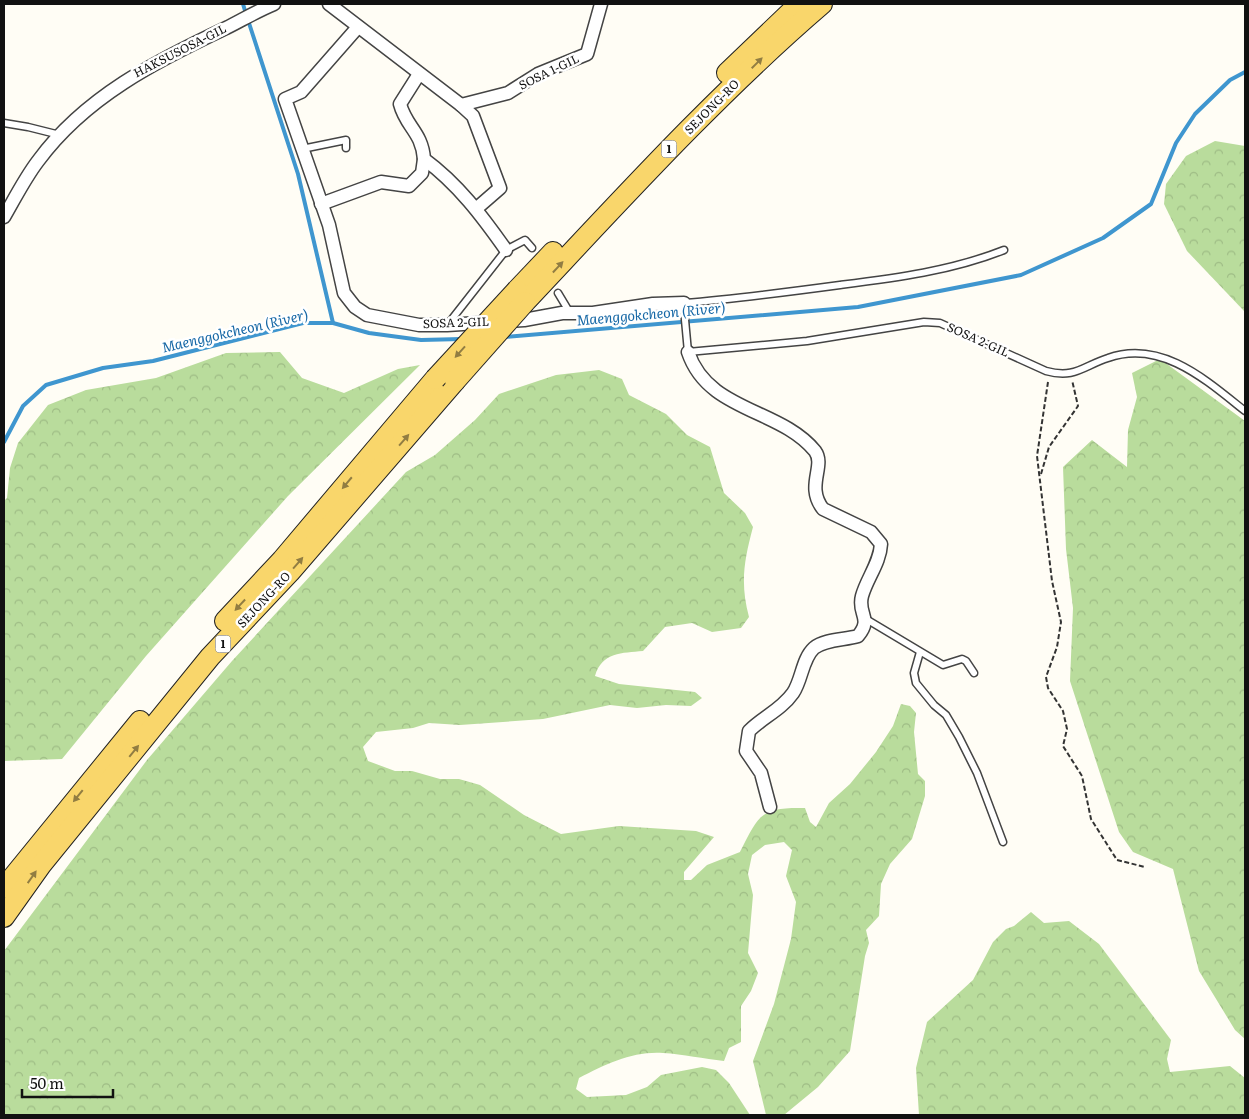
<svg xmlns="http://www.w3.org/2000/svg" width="1249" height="1119" font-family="Literata,serif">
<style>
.forest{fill:url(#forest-crowns)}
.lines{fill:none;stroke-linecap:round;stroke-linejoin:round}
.stream{stroke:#3f96cf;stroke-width:4}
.lane-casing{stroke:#444;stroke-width:9}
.street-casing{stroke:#444;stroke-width:15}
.primary-casing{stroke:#222;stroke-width:22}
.path{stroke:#333;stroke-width:2;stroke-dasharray:5 2.5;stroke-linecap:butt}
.lane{stroke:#fff;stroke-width:6}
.street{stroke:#fff;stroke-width:12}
.primary{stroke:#f9d66b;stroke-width:20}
.primary-bridge-casing{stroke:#222;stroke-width:22;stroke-linecap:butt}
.primary-bridge{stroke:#f9d66b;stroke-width:20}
.oneway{fill:#917d42}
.labels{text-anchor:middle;stroke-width:5;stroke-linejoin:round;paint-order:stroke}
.shield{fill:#fff;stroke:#585858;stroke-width:1}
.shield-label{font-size:11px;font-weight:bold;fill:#111}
.street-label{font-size:12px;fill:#111;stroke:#fff}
.water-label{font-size:14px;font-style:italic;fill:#1768a6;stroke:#fff}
</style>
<defs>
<pattern id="forest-crowns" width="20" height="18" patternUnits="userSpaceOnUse" patternTransform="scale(1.25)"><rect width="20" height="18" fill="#b9dc9c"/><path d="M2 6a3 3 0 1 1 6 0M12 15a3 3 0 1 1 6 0" fill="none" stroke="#9ebc85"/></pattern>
</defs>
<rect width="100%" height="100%" fill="#fffdf5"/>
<g class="forest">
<polygon points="1215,141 1245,146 1245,312 1187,251 1164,204 1166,184 1186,156"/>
<polygon points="280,352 302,378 344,393 398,369 420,365 288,496 146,656 62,759 4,761 4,501 7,498 10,468 18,443 48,405 86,390 156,378 226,353"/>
<polygon points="1160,359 1245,421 1245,1039 1235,1030 1199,971 1173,869 1133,852 1119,832 1070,681 1073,608 1066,549 1063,467 1092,440 1127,467 1128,430 1137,397 1132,373"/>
<path d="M599,370L622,379L629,395L666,414L687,435L710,447L724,493L745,513L753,527C744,561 740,583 749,617L741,628L712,632L692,623L665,627L643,651C622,653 602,652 595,676L619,684L695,692L702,698L691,706L666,705L637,708L610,705L543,719L460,725L429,723L413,728L376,732L363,747L368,761L395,771H412L440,779H459L480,785L524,815L561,834L619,826L696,831L714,837L684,872V880H691L707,865L740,852C759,815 760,807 805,808L810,822L816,827L829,803L850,784L876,752L893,726L901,704L910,706L916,713L914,732L918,774L925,781V796L912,839L890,864L881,884L879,916L866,930L869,943L865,956L850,1051L818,1087L784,1115H766L753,1061L774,1004L791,939L796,902L786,876L792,850L784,842L765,845L752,855L748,874L753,895L748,953L758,973L751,991L741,1006V1042L729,1048L724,1061C704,1059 683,1054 663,1053C633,1051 606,1064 579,1078L576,1089L587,1097L626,1095L647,1087L661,1075L702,1067L716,1070L729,1083L750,1115H4V951L147,760L232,661L406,472L435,455L475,420L499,394L556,375Z"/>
<polygon points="1031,912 1044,923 1069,921 1099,944 1171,1040 1167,1059 1170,1072 1230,1066 1245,1078 1245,1115 919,1115 916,1068 927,1022 973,980 993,942 1006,929 1014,926"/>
</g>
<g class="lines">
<g class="stream">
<polyline points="243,4 246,14"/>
<polyline points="248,20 298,174 333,323"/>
<polyline points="504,337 858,307 1021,275 1103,238 1151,204 1176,143 1195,114 1230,80 1245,72"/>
<polyline points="4,442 23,406 46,385 103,368 153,361 303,323 333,323 369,333 421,340 462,339"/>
</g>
<g class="lane-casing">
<g id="lane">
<polyline points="4,123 28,127 60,135"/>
<polyline points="302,149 346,140 346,148"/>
<polyline points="558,293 570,313"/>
<path d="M684,303C736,299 788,292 840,285C895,278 951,271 1004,250"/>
<path d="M684,309L688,352L807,341L924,322L940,323L1046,371C1075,379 1083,366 1108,358C1161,339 1206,380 1245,411"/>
<polyline points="448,324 506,250 525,240 532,248"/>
<polyline points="866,619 943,665 962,659 966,661 974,673"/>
<polyline points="920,652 914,673 916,683 934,705 946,715 959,737 977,773 1003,842"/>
</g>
</g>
<g class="street-casing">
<g id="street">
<polyline points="329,4 461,105 508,93 538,74 587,54 601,4"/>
<polyline points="358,27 301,92 285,99 329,225 344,293 355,307 367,315 419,325 447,325 524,320 562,313 593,313 653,304 684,303 684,309"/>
<path d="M419,74L400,104C406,127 422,132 424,159C458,184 482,216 506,250"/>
<polyline points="461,105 473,116 500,188 477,208"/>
<polyline points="321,204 381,182 409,186 422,173 424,159"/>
<path d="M4,217C15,198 25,178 38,161C85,97 156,61 226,28C242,20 257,11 274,4"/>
<path d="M688,352C708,412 780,408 815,451C826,466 805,486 823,509L871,532L881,544C880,563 867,578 862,596C857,614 873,618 858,636C845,640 825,639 814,648C802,659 802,680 793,693C781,710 763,717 749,731L746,751L761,773L770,807"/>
</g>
</g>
<g class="primary-casing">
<g id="primary">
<polyline points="727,73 799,4"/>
<polyline points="517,290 553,252"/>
<path d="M525,302C621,200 716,95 822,4"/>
<polyline points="225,621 282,560 435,379"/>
<polyline points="4,888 140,721"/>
<polyline points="4,917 41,865 210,657 290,572 455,381"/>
</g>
</g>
<g class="path">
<polyline points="1048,382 1037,456 1052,581 1061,622 1057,647 1046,677 1048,688 1063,711 1067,729 1063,746 1082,776 1091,819 1117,860 1145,867"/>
<polyline points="1041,474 1049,447 1078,406 1072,380"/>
</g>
<use href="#lane" class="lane"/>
<use href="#street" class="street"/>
<use href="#primary" class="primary"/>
<g class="primary-bridge-casing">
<g id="primary-bridge">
<polyline points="435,379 517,290"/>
<polyline points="455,381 525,302"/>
</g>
</g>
<use href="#primary-bridge" class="primary-bridge"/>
</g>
<defs><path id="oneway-solid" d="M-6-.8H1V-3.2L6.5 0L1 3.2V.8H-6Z" transform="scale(1.25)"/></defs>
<g class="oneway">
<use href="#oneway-solid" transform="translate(757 63) rotate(-45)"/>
<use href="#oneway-solid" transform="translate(558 267) rotate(-47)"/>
<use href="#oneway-solid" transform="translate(460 352) rotate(132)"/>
<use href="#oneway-solid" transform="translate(404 440) rotate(-49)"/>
<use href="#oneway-solid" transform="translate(347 483) rotate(130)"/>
<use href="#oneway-solid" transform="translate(298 563) rotate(-49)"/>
<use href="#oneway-solid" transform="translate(240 605) rotate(133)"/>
<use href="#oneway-solid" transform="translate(134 751) rotate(-51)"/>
<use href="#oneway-solid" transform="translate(78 796) rotate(129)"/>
<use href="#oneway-solid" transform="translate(32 877) rotate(-55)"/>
</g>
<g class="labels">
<g class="shield">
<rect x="661.5" y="140.5" width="15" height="17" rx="4"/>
<rect x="215.5" y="635.5" width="15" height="17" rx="4"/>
</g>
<g class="shield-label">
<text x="669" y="153">1</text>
<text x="223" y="648">1</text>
</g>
<g class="street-label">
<text transform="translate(180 51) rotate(-27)" y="4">HAKSUSOSA-GIL</text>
<text transform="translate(549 72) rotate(-26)" y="4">SOSA 1-GIL</text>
<text transform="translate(712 107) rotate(-45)" y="4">SEJONG-RO</text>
<text transform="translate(456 323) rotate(-2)" y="4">SOSA 2-GIL</text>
<text transform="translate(978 340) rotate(24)" y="4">SOSA 2-GIL</text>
<text transform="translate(264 600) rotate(-47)" y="4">SEJONG-RO</text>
</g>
<g class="water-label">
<text transform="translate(651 314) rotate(-5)" y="5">Maenggokcheon (River)</text>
<text transform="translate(235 331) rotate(-13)" y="5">Maenggokcheon (River)</text>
</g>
</g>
<rect width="1249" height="1119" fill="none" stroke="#111111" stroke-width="10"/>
<path d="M22 1089v8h91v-8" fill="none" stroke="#111111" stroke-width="2.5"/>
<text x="30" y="1089" font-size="15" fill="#111111" stroke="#ffffff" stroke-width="4" paint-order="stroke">50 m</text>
</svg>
